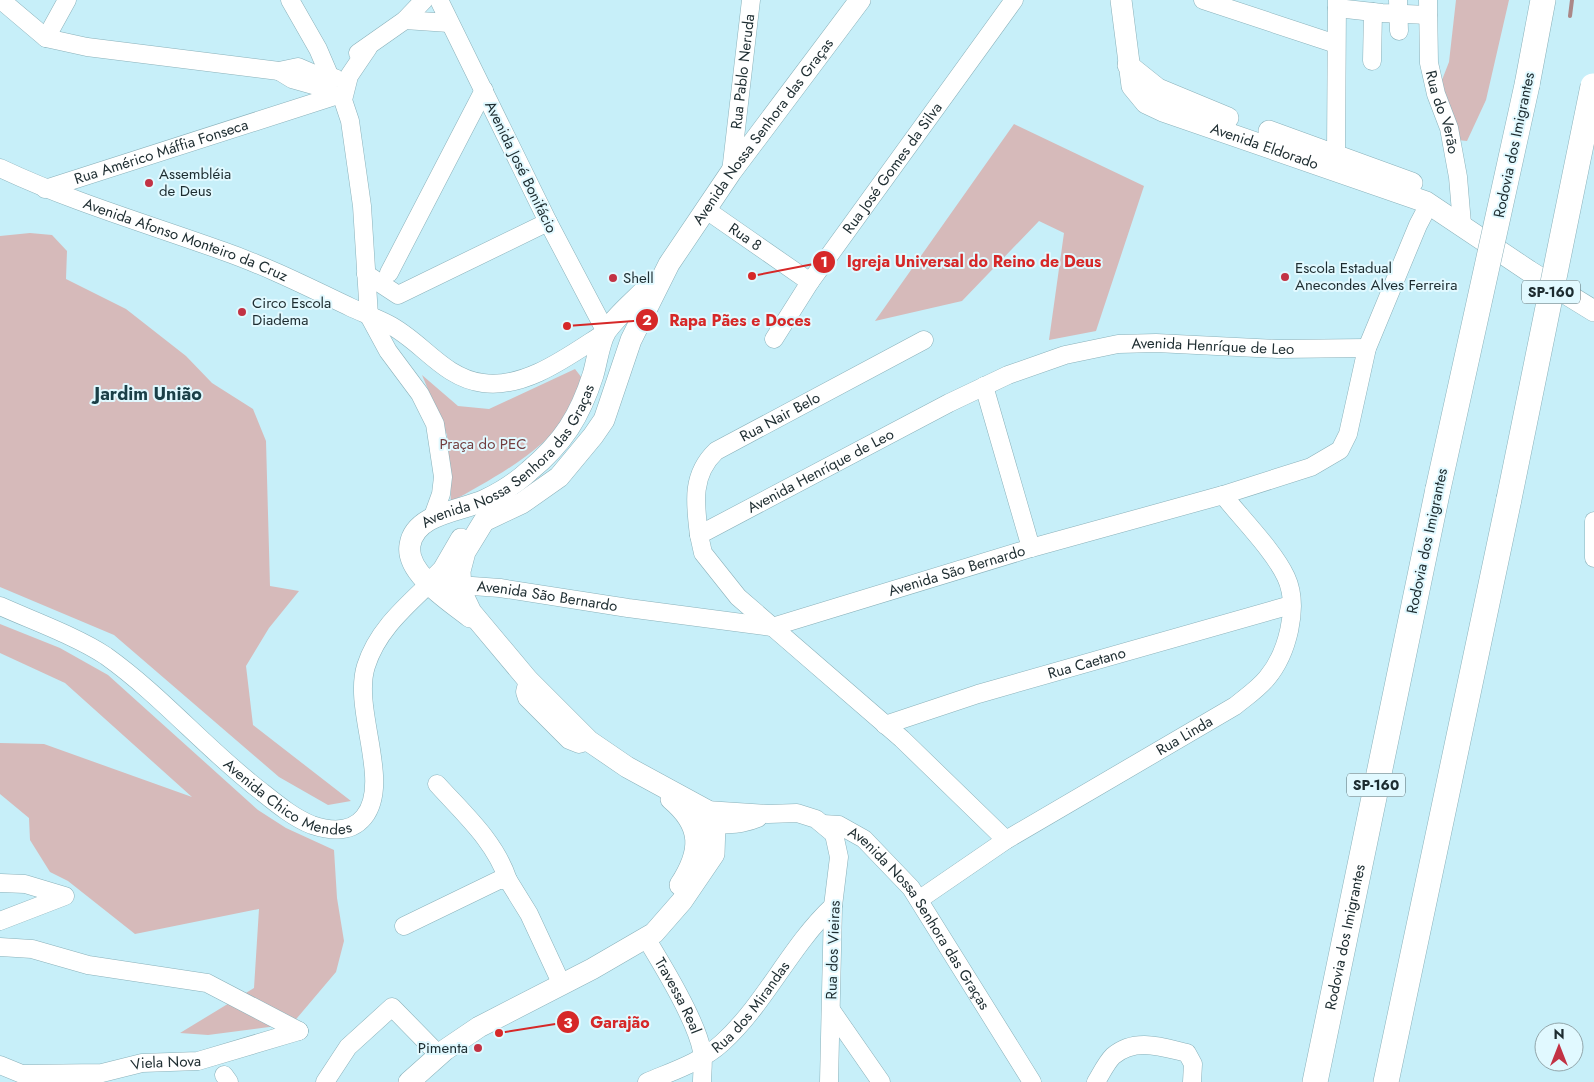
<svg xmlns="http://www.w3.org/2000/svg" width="1594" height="1082" font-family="Jost,sans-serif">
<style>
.green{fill:#d6baba}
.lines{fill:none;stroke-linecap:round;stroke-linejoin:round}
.stream{stroke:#ab8787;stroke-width:4}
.minor-casing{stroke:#8ab1ba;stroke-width:19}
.major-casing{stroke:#8ab1ba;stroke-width:22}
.highway-casing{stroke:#8ab1ba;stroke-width:26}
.minor{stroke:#fff;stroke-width:18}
.major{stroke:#fff;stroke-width:21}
.highway{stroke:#fff;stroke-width:25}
.highway-bridge-casing{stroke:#8ab1ba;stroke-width:26;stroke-linecap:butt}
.highway-bridge{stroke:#fff;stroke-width:25}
.poi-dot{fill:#c23244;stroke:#e1f9ff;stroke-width:2}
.labels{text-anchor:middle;stroke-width:4;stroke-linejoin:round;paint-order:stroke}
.shield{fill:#e1f9ff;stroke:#586a6e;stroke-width:1}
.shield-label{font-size:14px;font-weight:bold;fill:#1d2c30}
.street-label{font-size:15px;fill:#1d2c30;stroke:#e1f9ff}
.poi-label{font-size:15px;fill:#1d2c30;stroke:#e1f9ff;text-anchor:start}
.park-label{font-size:15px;fill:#733e3f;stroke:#e1f9ff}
.quarter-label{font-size:18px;font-weight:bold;fill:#1a3f47;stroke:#e1f9ff}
.leader{fill:none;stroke:#d62828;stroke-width:2}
.callout-dot{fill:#d62828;stroke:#e1f9ff;stroke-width:2}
.mark-label{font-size:15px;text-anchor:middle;font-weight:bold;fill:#fff}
.callout-label{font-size:16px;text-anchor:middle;font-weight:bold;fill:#d62828;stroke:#e1f9ff;stroke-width:4;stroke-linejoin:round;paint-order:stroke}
</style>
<rect width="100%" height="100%" fill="#c7eff9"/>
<g class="green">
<polygon points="1456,0 1509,0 1486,100 1467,141 1457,140 1440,85 1449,62"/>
<polygon points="1014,124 1144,186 1096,331 1049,340 1064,233 1039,221 962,301 875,321"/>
<polygon points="30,233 52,235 67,251 66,279 126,309 186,356 212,383 253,409 266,441 270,586 299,591 269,628 246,666 253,725 351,801 328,805 279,777 114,635 0,587 0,236"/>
<path d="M575,369L582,378C578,389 576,402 570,411C546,451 490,480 451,502L447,435L422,375L458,406L489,409Z"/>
<polygon points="0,624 60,648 108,675 258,810 286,828 334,850 337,898 344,941 336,972 292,1024 208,1035 180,1033 254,988 259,909 135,934 68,881 50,872 30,840 29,818 0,794 0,743 44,744 192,797 65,683 0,653"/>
</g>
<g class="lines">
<polyline class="stream" points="1570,16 1572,0"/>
<g class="minor-casing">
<g id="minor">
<polyline points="1,0 46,38 87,47 279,71 298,67 326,79 330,77 335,78"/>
<polyline points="290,0 318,49 330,77"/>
<polyline points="1203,0 1336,44"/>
<polyline points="1398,0 1399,31"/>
<path id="s1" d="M1428,0L1429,63L1436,94L1449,128L1458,177L1462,224"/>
<polyline points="1337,8 1382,13 1428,15"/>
<polyline points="405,20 449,23"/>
<polyline points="46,38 67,0"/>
<polyline points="368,48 349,76 343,100 350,121 362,206 369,316 388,351 420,394 435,424 443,477 441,494 432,519"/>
<polyline points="358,53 405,20 424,0"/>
<polyline points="1372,61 1373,12"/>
<polyline points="279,71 292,79 324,88 331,93"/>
<polyline points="1332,166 1336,154 1337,0"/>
<path id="s2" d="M0,168C72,202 148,224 223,251C266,266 308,287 350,307C363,313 376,318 388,324C422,341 443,378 483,383C527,389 571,354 606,332L548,222L439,0"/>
<path id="s3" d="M731,172L751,0"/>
<path id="s4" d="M45,189L335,96"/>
<path id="s5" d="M705,209L810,282"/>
<polyline points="389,273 484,90"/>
<polyline points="366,274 398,295 548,222"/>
<path id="s6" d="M774,339L810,282L1014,0"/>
<polyline points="984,386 1031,548"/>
<polyline points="1594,521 1594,558"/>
<path id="s7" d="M699,535C695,503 691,475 716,451L924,340"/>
<path id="s8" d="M0,606C31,620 78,637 106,656C162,696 207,750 262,792C277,804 294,818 312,825C330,831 351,833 364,817C392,782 352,710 366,666C377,631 404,608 430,583L500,588L628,608L772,627L1031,548L1223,495L1311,467L1340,450L1348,434L1367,348L1418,225L1429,204"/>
<polyline points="528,680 525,692 527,698 569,740 579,744 589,741"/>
<path id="s9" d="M885,725L978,694L1291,605"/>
<path d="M437,784C464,814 495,841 508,880"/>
<polyline points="697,813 706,810 768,814 797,813 816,819 834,834 839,857 833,906 829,1082"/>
<path id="s10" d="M823,824L839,825L864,839L911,888L1032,1082"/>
<path d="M703,828C723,822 737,827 758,818"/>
<path id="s11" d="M1006,840L902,739L738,597L703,553L699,535L949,403L1008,375L1065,355L1118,344L1156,343L1278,349L1367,348"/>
<path id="s12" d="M920,899L1006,840L1235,706C1246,697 1258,689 1267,678C1287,654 1300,607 1286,577C1274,551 1242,519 1223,495"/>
<polyline points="0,921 65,896 25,884 1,883"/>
<polyline points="404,926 499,880 508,880 529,914 562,985"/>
<path id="s13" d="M646,938C663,966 696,1020 702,1051C704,1061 702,1072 702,1082"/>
<polyline points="0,947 32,949 88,965 207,983 299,1031"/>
<polyline points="831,1010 881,1082"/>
<path id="s14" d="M0,1065L22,1074L102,1073L142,1063L198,1061L299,1031"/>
<polyline points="224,1075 229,1082"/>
<polyline points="325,1082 348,1047 392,1007 439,1055"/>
<path id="s15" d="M647,1082C673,1071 701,1062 722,1043C766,1003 790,946 833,906"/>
<path d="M1096,1082C1101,1074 1106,1063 1113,1056C1135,1037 1162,1047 1187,1053L1193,1064L1192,1082"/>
</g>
</g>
<g class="major-casing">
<g id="major">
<path id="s16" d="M1121,0L1132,86L1146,103L1163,111L1426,202L1529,271L1594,311"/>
<polyline points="1128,65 1158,89 1228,118"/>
<polyline points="1269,131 1412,183"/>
<polyline points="430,583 443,570 461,539"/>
<path id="s17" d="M470,617C450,601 405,573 410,545C415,513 462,511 485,500C500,493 516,483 529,471C563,443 580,416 593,375C597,362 599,342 606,331C618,314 637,299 651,284"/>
<path d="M671,799C703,826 702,851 680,885"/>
<path id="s18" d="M409,1082L445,1050L479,1027L592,969L654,933L682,901L714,854L715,824L706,810L627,767L589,741L528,680L471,612L461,591L460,571L465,552L484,521L522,503L559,477L593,436L604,420L631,340L669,264L731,172L860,0"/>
</g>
</g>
<g class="highway-casing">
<g id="highway">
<polyline points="1527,85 1543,0"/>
<path id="s19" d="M1315,1082L1438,489"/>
<polyline points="1386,1082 1509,499"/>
</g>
</g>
<use href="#minor" class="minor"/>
<use href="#major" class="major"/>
<use href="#highway" class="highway"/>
<g class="highway-bridge-casing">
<g id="highway-bridge">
<polyline points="1438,489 1527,85"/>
<polyline points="1509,499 1593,86"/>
</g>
</g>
<use href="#highway-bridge" class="highway-bridge"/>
</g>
<g class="poi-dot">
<circle cx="149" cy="183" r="5"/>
<circle cx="1285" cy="277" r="5"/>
<circle cx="613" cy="278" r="5"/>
<circle cx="242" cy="312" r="5"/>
<circle cx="478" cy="1048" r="5"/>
</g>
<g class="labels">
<g class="shield">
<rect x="1522" y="280.5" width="58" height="23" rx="4"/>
<rect x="1347" y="773.5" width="58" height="23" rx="4"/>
</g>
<g class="shield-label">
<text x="1551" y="297">SP-160</text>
<text x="1376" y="790">SP-160</text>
</g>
<g class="street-label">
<text dy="5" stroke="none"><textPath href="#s3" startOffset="101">Rua Pablo Neruda</textPath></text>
<text dy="5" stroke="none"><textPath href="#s1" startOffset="114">Rua do Verão</textPath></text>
<text dy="5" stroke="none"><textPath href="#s18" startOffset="1336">Avenida Nossa Senhora das Graças</textPath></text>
<text transform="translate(1514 145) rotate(-78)" y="5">Rodovia dos Imigrantes</text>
<text dy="5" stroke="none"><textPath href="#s16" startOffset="235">Avenida Eldorado</textPath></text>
<text dy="5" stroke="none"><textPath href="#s4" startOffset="122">Rua Américo Máffia Fonseca</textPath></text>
<text transform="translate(521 167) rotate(64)" y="5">Avenida José Bonifácio</text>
<text dy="5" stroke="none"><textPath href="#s6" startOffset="208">Rua José Gomes da Silva</textPath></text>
<text dy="5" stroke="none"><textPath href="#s5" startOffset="49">Rua 8</textPath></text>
<text dy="5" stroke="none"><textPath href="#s2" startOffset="199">Avenida Afonso Monteiro da Cruz</textPath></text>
<text dy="5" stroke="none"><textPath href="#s11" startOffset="994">Avenida Henríque de Leo</textPath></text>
<text dy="5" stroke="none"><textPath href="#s7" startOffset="162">Rua Nair Belo</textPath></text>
<text dy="5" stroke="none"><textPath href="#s17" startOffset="236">Avenida Nossa Senhora das Graças</textPath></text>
<text dy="5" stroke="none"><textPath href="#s11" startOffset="574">Avenida Henríque de Leo</textPath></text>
<text transform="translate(1427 541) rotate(-78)" y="5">Rodovia dos Imigrantes</text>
<text dy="5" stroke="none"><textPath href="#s8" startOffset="1239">Avenida São Bernardo</textPath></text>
<text dy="5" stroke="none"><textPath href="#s8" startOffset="819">Avenida São Bernardo</textPath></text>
<text dy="5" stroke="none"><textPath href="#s9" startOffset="211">Rua Caetano</textPath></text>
<text dy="5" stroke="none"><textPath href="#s12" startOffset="311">Rua Linda</textPath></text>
<text dy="5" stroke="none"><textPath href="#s8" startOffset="351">Avenida Chico Mendes</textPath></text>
<text dy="5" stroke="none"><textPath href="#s10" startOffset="141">Avenida Nossa Senhora das Graças</textPath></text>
<text dy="5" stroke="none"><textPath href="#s19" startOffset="148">Rodovia dos Imigrantes</textPath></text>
<text transform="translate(833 950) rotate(-88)" y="5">Rua dos Vieiras</text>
<text dy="5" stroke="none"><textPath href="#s13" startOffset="66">Travessa Real</textPath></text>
<text dy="5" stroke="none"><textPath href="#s15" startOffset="131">Rua dos Mirandas</textPath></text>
<text dy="5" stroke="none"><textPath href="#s14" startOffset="169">Viela Nova</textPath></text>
</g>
<g class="poi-label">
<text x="159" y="179">Assembléia<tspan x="159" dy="17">de Deus</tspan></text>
<text x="1295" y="273">Escola Estadual<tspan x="1295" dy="17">Anecondes Alves Ferreira</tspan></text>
<text x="623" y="283">Shell</text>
<text x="252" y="308">Circo Escola<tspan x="252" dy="17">Diadema</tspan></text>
<text x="468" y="1053" text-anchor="end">Pimenta</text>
</g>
<g class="park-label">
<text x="483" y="449">Praça do PEC</text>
</g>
<g class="quarter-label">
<text x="148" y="400">Jardim União</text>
</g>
</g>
<path class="leader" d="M752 276L824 262M567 326L647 320M499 1033L568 1022"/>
<g class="callout-dot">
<circle cx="752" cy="276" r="5"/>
<circle cx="567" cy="326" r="5"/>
<circle cx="499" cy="1033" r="5"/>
<circle cx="824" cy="262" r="12"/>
<circle cx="647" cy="320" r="12"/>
<circle cx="568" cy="1022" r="12"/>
</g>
<g class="mark-label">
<text x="824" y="267">1</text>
<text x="647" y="325">2</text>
<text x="568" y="1028">3</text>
</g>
<g class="callout-label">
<text x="974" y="267">Igreja Universal do Reino de Deus</text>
<text x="740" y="326">Rapa Pães e Doces</text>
<text x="620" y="1028">Garajão</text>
</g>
<g transform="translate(1559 1047)"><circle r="24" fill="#e1f9ff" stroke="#93a7ac"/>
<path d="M0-4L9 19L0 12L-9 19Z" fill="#c23244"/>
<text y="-8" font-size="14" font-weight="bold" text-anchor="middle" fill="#1d2c30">N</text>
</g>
</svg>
